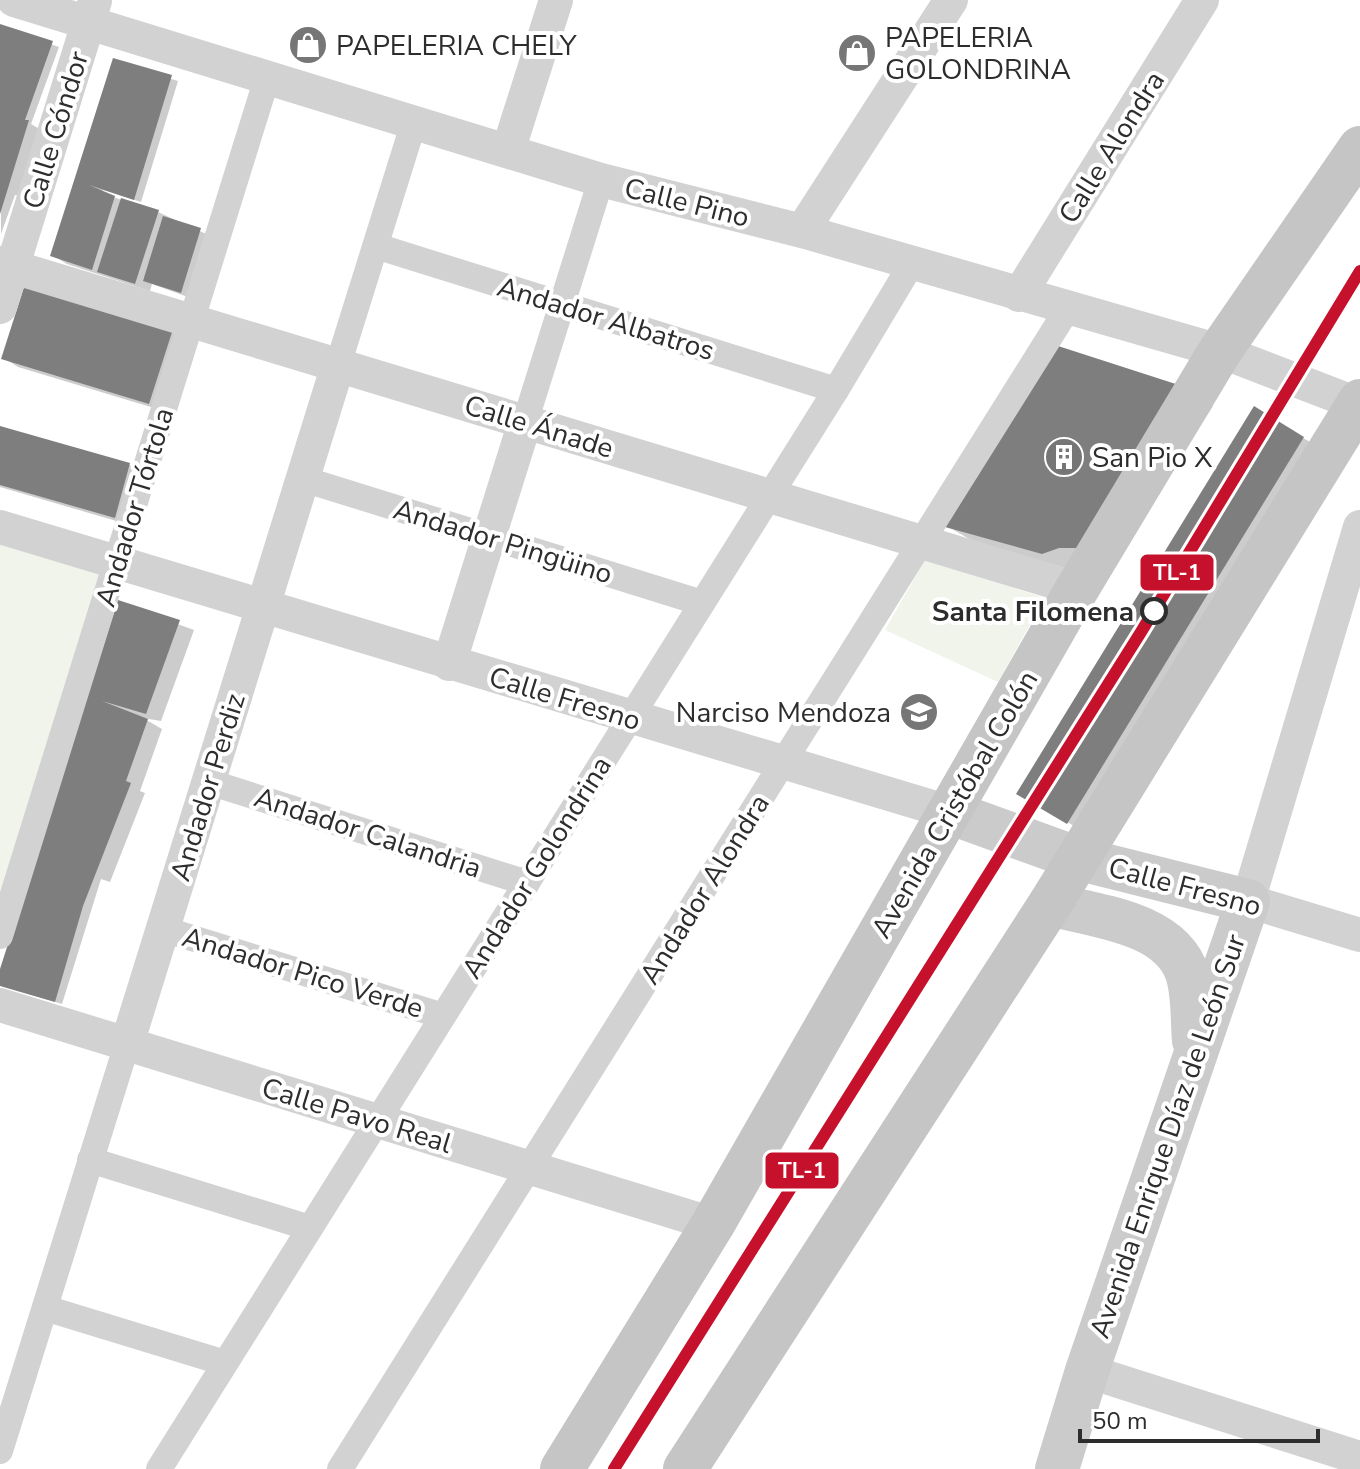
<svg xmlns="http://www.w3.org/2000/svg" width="1360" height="1469" font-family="'Nunito Sans',sans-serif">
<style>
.green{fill:#f0f4eb}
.shadow{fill:#0003}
.building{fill:#7e7e7e}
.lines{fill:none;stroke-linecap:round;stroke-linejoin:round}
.pedestrian{stroke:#d2d2d2;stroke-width:26}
.minor{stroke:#d2d2d2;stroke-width:34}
.secondary{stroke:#cbcbcb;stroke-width:44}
.primary{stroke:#c5c5c5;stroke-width:44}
.rail-1-casing{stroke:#fff;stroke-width:18}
.rail-1{stroke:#c5112c;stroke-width:12}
.stop-dot{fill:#fff;stroke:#2d2d2d;stroke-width:4}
.labels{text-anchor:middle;stroke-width:8;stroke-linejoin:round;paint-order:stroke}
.poi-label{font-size:28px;fill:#2d2d2d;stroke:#fff;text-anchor:start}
.street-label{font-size:28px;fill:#2d2d2d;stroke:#fff}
.stop-label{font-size:28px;font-weight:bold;fill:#2d2d2d;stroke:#fff;text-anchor:end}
.line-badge{stroke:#fff;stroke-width:3}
.badge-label{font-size:22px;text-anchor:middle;font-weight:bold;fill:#fff}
</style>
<rect width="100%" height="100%" fill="#fff"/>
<g class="green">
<polygon points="0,539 103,570 0,907"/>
<polygon points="925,560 1045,598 998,682 885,630"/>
</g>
<g class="shadow">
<polygon points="0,26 59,47 31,124 43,131 23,197 15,195 1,234"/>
<polygon points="114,61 178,81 141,202 103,190 101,193 158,212 215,238 196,300 152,284 150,291 67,264 52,255"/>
<polygon points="172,331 186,339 164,411 18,367 4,358"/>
<polygon points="1184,389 1213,406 1112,564 1073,570 976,543 947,526"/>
<polygon points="1254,409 1310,442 1074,826 1019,793"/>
<polygon points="0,428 130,465 144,474 130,525 0,487"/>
<polygon points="120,603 194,630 161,721 143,718 162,729 140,791 145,793 110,882 101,879 62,1004 5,987 0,985 0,977"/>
</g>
<g class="building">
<polygon points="0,24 53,41 25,120 29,120 0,214"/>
<polygon points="113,58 172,75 134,200 89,185 115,196 92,270 50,256"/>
<polygon points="121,198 159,210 135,284 97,272"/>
<polygon points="163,216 201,228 181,293 143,281"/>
<polygon points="25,284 173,329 149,404 1,359"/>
<polygon points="1055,345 1185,387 1082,548 1059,548 1042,554 945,527"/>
<polygon points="1254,406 1304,437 1067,824 1016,794"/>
<polygon points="0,426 130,463 115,518 0,485"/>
<polygon points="118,600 180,620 146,714 102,701 148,719 126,781 131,783 83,906 55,1002 0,986 0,969"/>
</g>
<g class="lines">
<g class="pedestrian">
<polyline points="376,246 836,390"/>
<polyline points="338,365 414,122"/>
<polyline points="525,422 601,180"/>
<polyline points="303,479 702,603"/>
<polyline points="209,782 527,883"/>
<polyline points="163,929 443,1016"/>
<polyline points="0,936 267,78"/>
<polyline points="90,1160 310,1228"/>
<polyline points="45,1308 225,1363"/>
<polyline points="0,1451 127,1044"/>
<polyline points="159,1469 836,390 912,263"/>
<polyline points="340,1469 1068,308"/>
</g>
<g class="minor">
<polyline points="14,0 601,180 802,231 1220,351 1360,405"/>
<polyline points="508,151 556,0"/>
<polyline points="802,231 951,0"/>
<polyline points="0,263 1077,589"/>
<polyline points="1019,295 1202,0"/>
<polyline points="0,307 95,1"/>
<polyline points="0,527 949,812"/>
<polyline points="1360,527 1248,901 1360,935"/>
<polyline points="449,664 525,422"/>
<polyline points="0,1005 713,1224"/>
<polyline points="127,1044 338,365"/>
<polyline points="1087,1371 1360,1458"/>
</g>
<g class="secondary">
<polyline points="949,812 1076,858 1248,901 1087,1371 1057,1469"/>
<path d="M1050,904C1095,916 1170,922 1187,973C1194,995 1192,1019 1194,1041"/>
</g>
<g class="primary">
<polyline points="562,1469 713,1224 1077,589 1220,351 1360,148"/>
<polyline points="685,1469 1050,904 1360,401"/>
</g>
<g class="rail-1-casing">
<polyline id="rail-1" points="614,1469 1141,632 1360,271"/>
</g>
<use href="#rail-1" class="rail-1"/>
</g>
<defs>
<g id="shop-disc" transform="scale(2)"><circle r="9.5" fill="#767676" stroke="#fff"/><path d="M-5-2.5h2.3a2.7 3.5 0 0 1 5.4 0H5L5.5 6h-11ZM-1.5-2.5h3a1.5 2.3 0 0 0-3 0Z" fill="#fff"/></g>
<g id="building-disc" transform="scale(2)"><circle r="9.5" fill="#767676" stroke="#fff"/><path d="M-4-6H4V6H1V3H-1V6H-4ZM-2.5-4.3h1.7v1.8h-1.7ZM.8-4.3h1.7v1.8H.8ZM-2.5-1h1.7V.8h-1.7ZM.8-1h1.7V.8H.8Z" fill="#fff"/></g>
<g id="school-disc" transform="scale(2)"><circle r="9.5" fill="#767676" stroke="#fff"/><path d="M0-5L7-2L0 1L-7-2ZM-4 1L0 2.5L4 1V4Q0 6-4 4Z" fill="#fff"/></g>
</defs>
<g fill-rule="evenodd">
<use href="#shop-disc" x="308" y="45"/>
<use href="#shop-disc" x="857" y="53"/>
<use href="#building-disc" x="1064" y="457"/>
<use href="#school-disc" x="919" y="712"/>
</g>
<circle class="stop-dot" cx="1154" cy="611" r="12"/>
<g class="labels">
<g class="poi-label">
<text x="885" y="47">PAPELERIA<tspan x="885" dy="32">GOLONDRINA</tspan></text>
<text x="336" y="55">PAPELERIA CHELY</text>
<text x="1092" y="467">San Pio X</text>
<text x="891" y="722" text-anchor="end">Narciso Mendoza</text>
</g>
<g class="street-label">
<text transform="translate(55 130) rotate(-73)" y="10">Calle Cóndor</text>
<text transform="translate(1111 147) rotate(-58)" y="10">Calle Alondra</text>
<text transform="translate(687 202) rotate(14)" y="10">Calle Pino</text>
<text transform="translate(606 318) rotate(17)" y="10">Andador Albatros</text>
<text transform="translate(539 426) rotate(17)" y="10">Calle Ánade</text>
<text transform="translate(134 507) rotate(-73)" y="10">Andador Tórtola</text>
<text transform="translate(503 541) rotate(17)" y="10">Andador Pingüino</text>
<text transform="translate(565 698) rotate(17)" y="10">Calle Fresno</text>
<text transform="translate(207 787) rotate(-73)" y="10">Andador Perdiz</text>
<text transform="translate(954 804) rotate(-60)" y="10">Avenida Cristóbal Colón</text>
<text transform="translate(368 832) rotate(18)" y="10">Andador Calandria</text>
<text transform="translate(536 867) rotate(-58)" y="10">Andador Golondrina</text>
<text transform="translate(1185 886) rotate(15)" y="10">Calle Fresno</text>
<text transform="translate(704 889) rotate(-58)" y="10">Andador Alondra</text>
<text transform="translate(303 972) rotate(17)" y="10">Andador Pico Verde</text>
<text transform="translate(357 1115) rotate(17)" y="10">Calle Pavo Real</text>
<text transform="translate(1167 1136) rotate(-71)" y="10">Avenida Enrique Díaz de León Sur</text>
</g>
<g class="stop-label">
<text x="1134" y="621">Santa Filomena</text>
</g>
</g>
<g class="line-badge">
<rect x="1139" y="553" width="76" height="39" rx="8" fill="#c5112c"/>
<rect x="764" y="1151" width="76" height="39" rx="8" fill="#c5112c"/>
</g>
<g class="badge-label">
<text x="1177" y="580">TL-1</text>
<text x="802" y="1178">TL-1</text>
</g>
<path d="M1080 1429v12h238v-12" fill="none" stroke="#2d2d2d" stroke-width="4"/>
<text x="1092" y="1429" font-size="24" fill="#2d2d2d" stroke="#ffffff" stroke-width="6" paint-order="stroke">50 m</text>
</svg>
